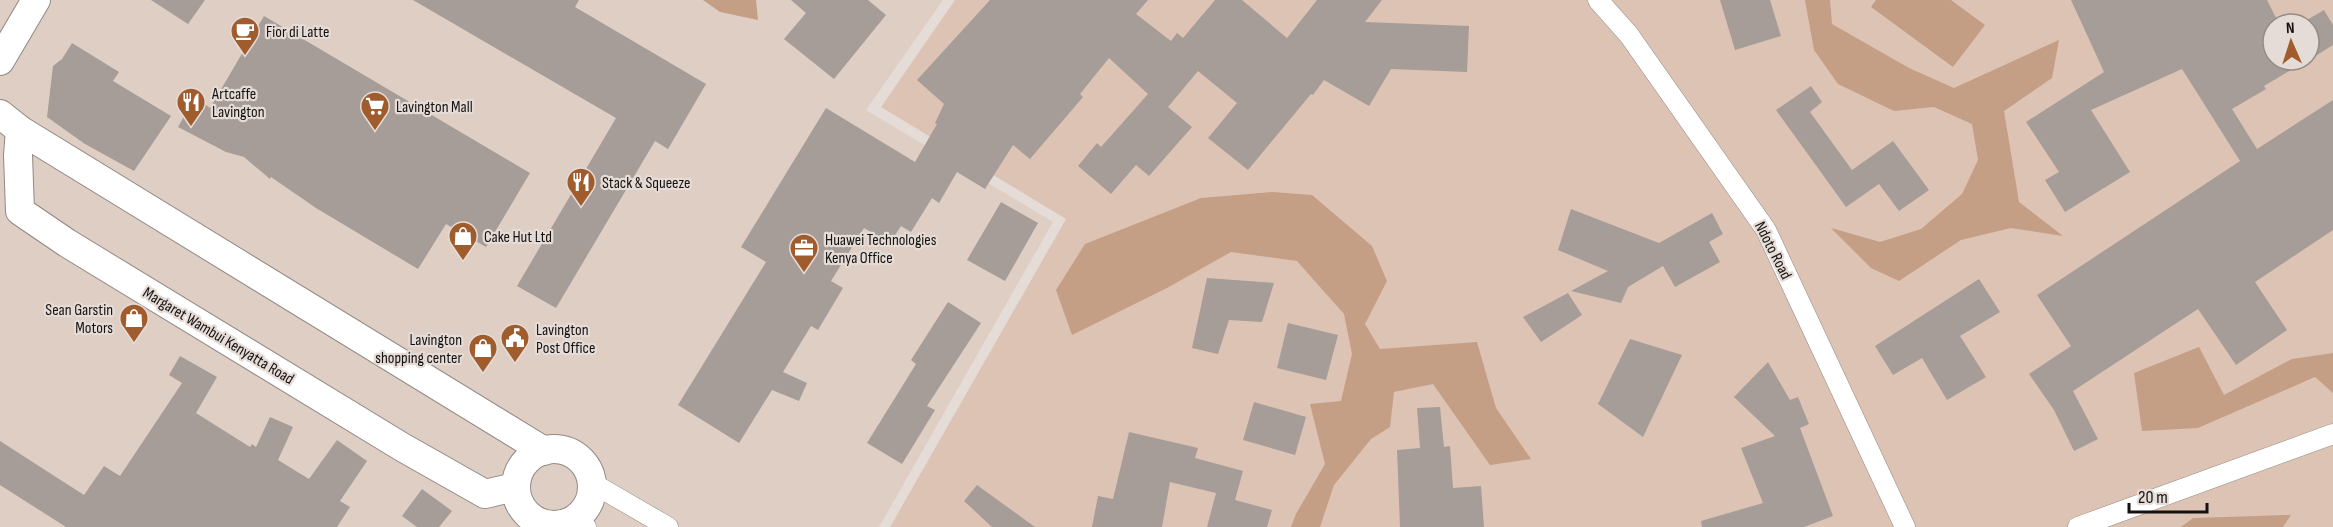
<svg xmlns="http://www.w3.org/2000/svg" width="2333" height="527" font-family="'Sofia Sans Condensed',sans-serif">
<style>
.built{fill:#decec4}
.green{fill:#ddc3b3;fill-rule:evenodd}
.forest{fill:#c59e86}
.water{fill:#c49d85}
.building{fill:#a69d98}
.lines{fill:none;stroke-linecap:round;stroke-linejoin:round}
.street-casing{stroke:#918984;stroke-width:21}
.secondary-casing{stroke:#918984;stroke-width:30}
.street{stroke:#fff;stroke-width:20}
.secondary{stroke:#fff;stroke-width:28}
.labels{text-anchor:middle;stroke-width:4.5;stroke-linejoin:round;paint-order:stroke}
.poi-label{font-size:16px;fill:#14110f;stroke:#e6dcd7;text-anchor:start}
.street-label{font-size:16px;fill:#14110f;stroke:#e6dcd7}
</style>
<rect width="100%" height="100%" fill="#e6dcd7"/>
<polygon class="built" points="0,0 943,0 866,110 1053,222 879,527 0,527"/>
<path class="green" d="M955,0H2333V527H890L1066,219L881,107ZM2273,24H2309V60H2273Z"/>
<g class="forest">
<polygon points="703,0 756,0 758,20 720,12"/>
<polygon points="1805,0 1830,0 1832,24 1909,68 1954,88 2059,40 2052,78 2004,111 2019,202 2063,236 2011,228 1961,240 1899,281 1871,268 1831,228 1880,242 1921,229 1962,194 1978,160 1972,124 1934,107 1894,111 1838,84 1814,50"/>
<polygon points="1272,192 1312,195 1372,246 1387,281 1365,324 1380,349 1477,342 1496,408 1531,459 1490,465 1433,384 1394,392 1390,427 1371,439 1334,485 1320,527 1291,527 1296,514 1325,464 1310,404 1341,401 1352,354 1344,314 1297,261 1231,252 1167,288 1072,335 1056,290 1085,244 1201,198"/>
<polygon points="2199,347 2224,395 2292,359 2333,353 2333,393 2315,377 2198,428 2142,431 2134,373"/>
<polygon points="2291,515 2283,527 2181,527 2193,518"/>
</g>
<polygon class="water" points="1876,0 1951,0 1985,25 1953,67 1871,7"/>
<g class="building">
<polygon points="151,0 205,0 188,24"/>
<polygon points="413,0 579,0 575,7 706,84 668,149 655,141 556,308 517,286 616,118"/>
<polygon points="791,0 868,0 886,15 834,79 784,39 806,13"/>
<polygon points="990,0 1148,0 1136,14 1171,41 1177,33 1183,38 1215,0 1242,0 1287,38 1317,0 1382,0 1365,22 1469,26 1467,72 1391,69 1369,106 1324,80 1313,95 1311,94 1248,170 1208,138 1237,103 1198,71 1168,107 1192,127 1149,176 1136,165 1111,194 1078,166 1097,143 1101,147 1148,94 1109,58 1080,94 1083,97 1030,159 1013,145 985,189 957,172 939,203 932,198 911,232 901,226 890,243 864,228 831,281 843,288 818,330 811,326 783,372 807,383 799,401 772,390 739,443 678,405 766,262 741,247 826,108 915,162 937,124 935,123 944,104 917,80"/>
<polygon points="1720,0 1770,0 1781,36 1735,50"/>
<polygon points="2071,0 2267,0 2279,24 2273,24 2273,60 2308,60 2264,86 2266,89 2232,109 2257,149 2333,100 2333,230 2255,282 2287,330 2236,365 2198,309 2073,391 2098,439 2074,451 2054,410 2029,374 2071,346 2037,295 2240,161 2182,69 2091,110 2130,172 2065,212 2045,180 2059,172 2026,122 2104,72"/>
<polygon points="2324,10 2333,25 2333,45 2309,60 2309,24 2300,24"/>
<polygon points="264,16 530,173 486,247 446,224 418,269 316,208 271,177 270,179 244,157 226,152 178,127 195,97 210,108"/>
<polygon points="72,43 119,72 113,81 171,116 134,171 85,144 47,117 53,66 62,59"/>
<polygon points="1811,86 1822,102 1810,112 1852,170 1893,141 1929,190 1899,211 1879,184 1846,207 1776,110"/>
<polygon points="1001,202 1038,223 1005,281 967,260"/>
<polygon points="1571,209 1659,243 1712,213 1723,234 1709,242 1720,262 1675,287 1663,266 1628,287 1621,303 1571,291 1608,271 1558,250"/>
<polygon points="1207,278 1274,283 1262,322 1229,320 1218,354 1192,348"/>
<polygon points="1979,279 2000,312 1960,336 1986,377 1947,400 1922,358 1893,375 1875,346"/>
<polygon points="1568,293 1582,315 1541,342 1523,317"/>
<polygon points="948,302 981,323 927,406 935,410 902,464 867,443 916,364 911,360"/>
<polygon points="1288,323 1338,335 1326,380 1277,368"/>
<polygon points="1630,339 1682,355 1643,437 1598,404"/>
<polygon points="180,356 217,377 196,413 250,447 252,444 256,447 270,417 293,427 278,460 309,479 337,440 367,461 340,501 350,507 337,527 66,527 0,485 0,441 84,495 104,466 120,476 182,383 169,375"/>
<polygon points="1768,362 1790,400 1798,397 1809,424 1800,428 1833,516 1804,527 1702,527 1701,521 1763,503 1741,448 1775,436 1734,397"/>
<polygon points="1254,402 1306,417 1295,455 1243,440"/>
<polygon points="1440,407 1444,447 1450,446 1453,488 1481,486 1484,527 1400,527 1397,450 1420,448 1417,408"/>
<polygon points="1129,432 1198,448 1195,458 1243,471 1235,500 1272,510 1267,527 1207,527 1216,493 1170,482 1162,527 1092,527 1098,496 1113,499"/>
<polygon points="977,485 1035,527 992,527 964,501"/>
<polygon points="422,489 452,511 439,527 417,527 402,516"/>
</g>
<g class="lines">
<g class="street-casing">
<g id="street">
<polyline points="1598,0 1629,35 1766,230 1905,527"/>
<polyline points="592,483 668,527"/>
<polyline points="569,522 586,527"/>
<polyline points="2078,527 2333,434"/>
</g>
</g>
<g class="secondary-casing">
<g id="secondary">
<polyline points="0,61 36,0"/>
<polyline points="0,114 20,130 544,451"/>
<polyline points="20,130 18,155 20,211 67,243 402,447 485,494 515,487"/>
<circle cx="554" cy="487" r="38"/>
</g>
</g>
<use href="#street" class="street"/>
<use href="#secondary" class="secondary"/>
</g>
<defs>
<g id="cafe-pin" transform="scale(1.5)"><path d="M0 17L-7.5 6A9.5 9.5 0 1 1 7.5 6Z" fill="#a15c2e" stroke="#e6dcd7"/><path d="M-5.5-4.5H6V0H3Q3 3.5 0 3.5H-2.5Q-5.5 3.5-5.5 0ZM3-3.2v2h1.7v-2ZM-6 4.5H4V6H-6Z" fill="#fff"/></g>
<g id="restaurant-pin" transform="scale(1.5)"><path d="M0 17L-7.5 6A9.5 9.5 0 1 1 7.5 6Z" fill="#a15c2e" stroke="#e6dcd7"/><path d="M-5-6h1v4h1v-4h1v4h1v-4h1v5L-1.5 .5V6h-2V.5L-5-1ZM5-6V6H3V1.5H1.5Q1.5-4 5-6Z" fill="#fff"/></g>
<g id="supermarket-pin" transform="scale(1.5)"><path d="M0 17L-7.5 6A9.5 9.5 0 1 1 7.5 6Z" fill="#a15c2e" stroke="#e6dcd7"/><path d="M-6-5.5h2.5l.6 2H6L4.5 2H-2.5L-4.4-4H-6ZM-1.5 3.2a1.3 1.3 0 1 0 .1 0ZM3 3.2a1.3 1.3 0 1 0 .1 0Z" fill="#fff"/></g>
<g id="shop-pin" transform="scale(1.5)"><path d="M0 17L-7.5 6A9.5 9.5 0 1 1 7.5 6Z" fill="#a15c2e" stroke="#e6dcd7"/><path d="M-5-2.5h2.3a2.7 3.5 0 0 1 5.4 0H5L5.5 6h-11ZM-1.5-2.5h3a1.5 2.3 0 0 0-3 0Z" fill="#fff"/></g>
<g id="office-pin" transform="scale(1.5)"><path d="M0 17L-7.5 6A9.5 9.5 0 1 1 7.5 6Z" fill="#a15c2e" stroke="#e6dcd7"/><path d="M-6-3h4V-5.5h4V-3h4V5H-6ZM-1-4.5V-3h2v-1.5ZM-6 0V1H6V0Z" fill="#fff"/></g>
<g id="civic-pin" transform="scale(1.5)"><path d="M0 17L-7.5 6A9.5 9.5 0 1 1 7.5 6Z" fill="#a15c2e" stroke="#e6dcd7"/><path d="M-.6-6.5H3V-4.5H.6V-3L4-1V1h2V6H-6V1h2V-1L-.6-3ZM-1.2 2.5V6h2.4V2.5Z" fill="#fff"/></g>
</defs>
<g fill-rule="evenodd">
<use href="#cafe-pin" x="245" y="31"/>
<use href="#restaurant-pin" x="191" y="102"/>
<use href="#supermarket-pin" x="375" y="106"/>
<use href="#restaurant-pin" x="581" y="182"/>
<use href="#shop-pin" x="463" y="236"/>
<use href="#office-pin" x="804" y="248"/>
<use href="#shop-pin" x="134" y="318"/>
<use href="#civic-pin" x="515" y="338"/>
<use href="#shop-pin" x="483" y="348"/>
</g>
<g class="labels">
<g class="poi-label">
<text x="266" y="37">Fior di Latte</text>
<text x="212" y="99">Artcaffe<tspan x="212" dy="18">Lavington</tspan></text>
<text x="396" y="112">Lavington Mall</text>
<text x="602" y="188">Stack &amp; Squeeze</text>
<text x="484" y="242">Cake Hut Ltd</text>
<text x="825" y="245">Huawei Technologies<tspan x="825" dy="18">Kenya Office</tspan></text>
<text x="113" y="315" text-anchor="end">Sean Garstin<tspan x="113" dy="18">Motors</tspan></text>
<text x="536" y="335">Lavington<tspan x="536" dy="18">Post Office</tspan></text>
<text x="462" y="345" text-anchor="end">Lavington<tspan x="462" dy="18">shopping center</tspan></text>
</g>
<g class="street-label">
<text transform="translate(1774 250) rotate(63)" y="6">Ndoto Road</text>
<text transform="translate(219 335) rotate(31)" y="6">Margaret Wambui Kenyatta Road</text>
</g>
</g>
<g transform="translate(2291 42) rotate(357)"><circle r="28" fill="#e6dcd7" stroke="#928b87" stroke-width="1.5"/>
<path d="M0-4.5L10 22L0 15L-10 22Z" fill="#a15c2e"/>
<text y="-9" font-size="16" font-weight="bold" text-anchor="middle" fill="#14110f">N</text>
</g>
<path d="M2129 503v9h78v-9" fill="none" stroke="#14110f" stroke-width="3"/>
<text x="2138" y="503" font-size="18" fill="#14110f" stroke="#e6dcd7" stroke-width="4.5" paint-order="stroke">20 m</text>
</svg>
